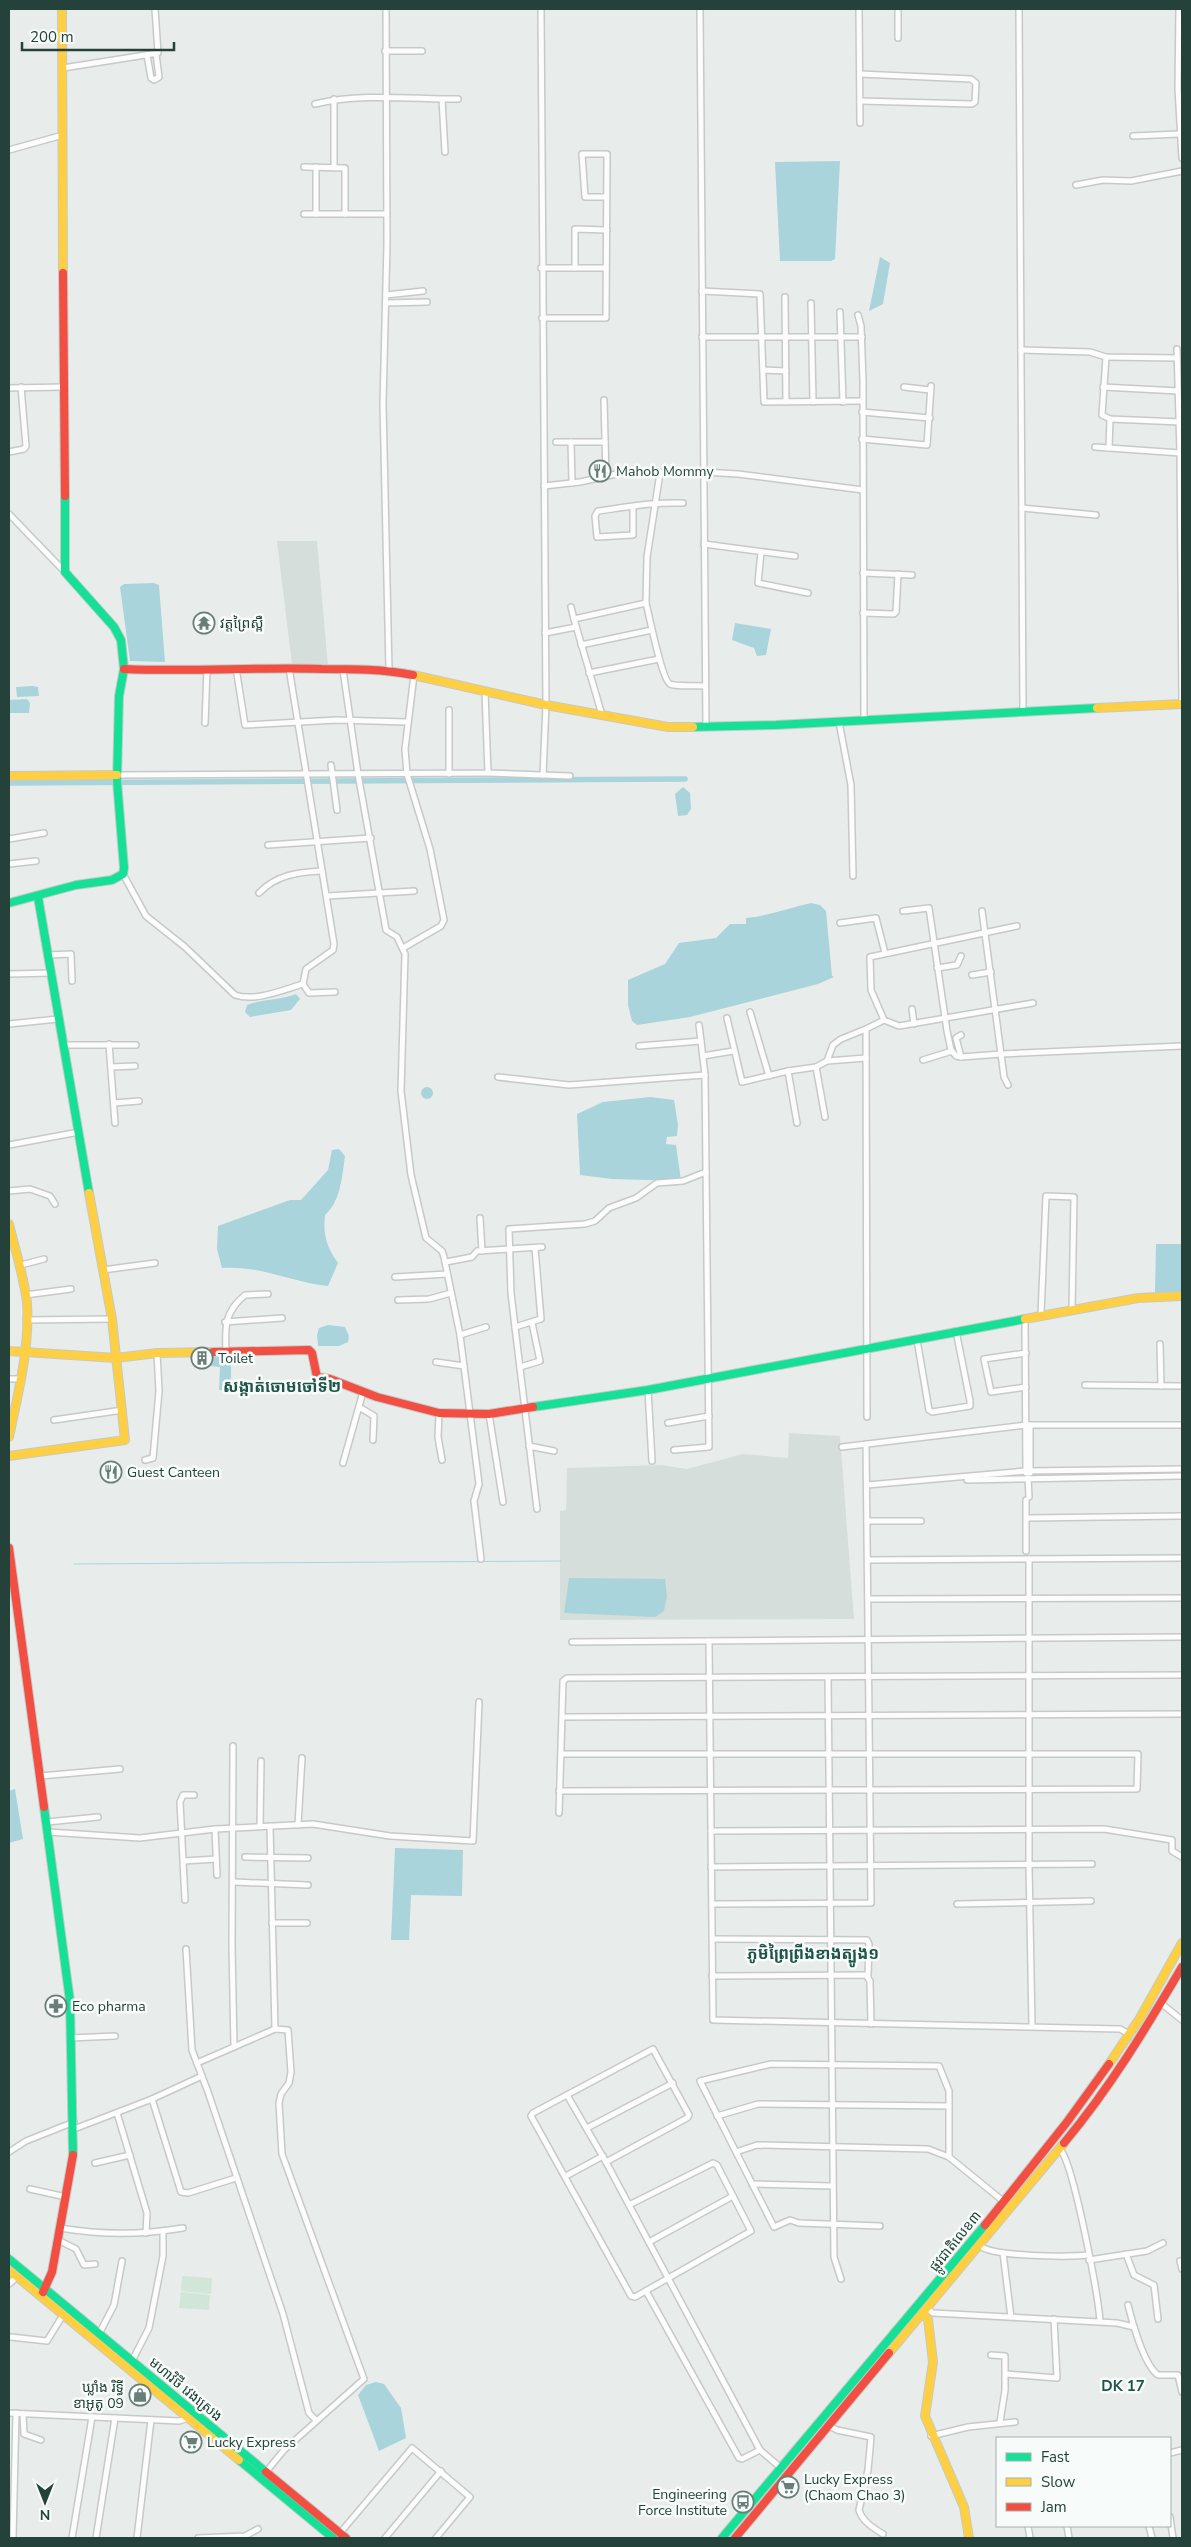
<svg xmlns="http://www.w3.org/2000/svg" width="1191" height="2547" font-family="'Nunito Sans','Noto Sans Khmer',sans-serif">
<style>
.built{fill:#d6dedb}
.green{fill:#d1e6d8}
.water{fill:#a9d4db}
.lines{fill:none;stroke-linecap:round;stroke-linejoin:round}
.stream{stroke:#a9d4db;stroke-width:1}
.canal{stroke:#a9d4db;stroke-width:5.5}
.street-casing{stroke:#c5cac8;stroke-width:8}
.fast-casing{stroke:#c3cbc8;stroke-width:10}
.slow-casing{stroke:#c3cbc8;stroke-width:10}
.jam-casing{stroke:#c3cbc8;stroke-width:10}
.street{stroke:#fcfcfc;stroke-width:5}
.fast{stroke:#16e098;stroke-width:8}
.slow{stroke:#ffcf43;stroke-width:8}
.jam{stroke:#f24e42;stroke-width:8}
.labels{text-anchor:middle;stroke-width:5;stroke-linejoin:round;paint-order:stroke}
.poi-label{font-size:14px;fill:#24423a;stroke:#f7fbf9;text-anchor:start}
.street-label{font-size:14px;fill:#24423a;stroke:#f7fbf9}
.neighbourhood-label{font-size:15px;font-weight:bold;fill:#1f5548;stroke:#f7fbf9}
.quarter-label{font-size:16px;font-weight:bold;fill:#1f5548;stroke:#f7fbf9}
</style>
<rect width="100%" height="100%" fill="#e8edeb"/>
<g class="built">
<polygon points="277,541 317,541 328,666 292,664"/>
<polygon points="789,1433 840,1436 854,1619 560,1620 560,1511 566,1510 567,1468 662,1465 687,1469 743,1454 788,1458"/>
</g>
<g class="green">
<polygon points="182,2276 212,2278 211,2294 181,2291"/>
<polygon points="181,2292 210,2295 209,2310 179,2308"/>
</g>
<g class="water">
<polygon points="840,161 835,259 831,261 780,261 775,162"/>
<polygon points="880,257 890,263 883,304 869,311"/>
<polygon points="154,583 159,585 165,662 130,661 120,587 124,584"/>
<polygon points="735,623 771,629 766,655 757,656 754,648 732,640"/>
<polygon points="33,686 38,687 39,696 17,697 16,687"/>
<polygon points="27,699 30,703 29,713 9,713 9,700"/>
<polygon points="683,787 690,793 691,809 687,815 678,816 675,794"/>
<path d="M811,903L820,905L826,911L832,976L834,977L818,984L690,1017L637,1025L632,1021L628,1005V980L665,964L679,943L716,938L730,924H746V918C768,916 789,908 811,903Z"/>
<path d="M296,994L300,999L291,1010L250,1017L245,1012L247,1005C263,999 281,1000 296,994Z"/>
<circle cx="427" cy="1093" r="6"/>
<polygon points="650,1097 674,1100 678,1125 677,1136 667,1137 666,1144 676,1145 681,1181 612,1179 580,1175 577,1114 603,1102"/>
<path d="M339,1149L345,1156C342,1176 341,1201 325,1215C323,1235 326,1246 338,1263L328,1286C290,1282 260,1265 222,1268L217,1249L218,1226L290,1200H301L328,1170L332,1150Z"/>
<polygon points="1156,1244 1182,1244 1182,1292 1155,1292"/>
<polygon points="328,1325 345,1327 349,1336 348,1342 339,1346 318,1346 317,1335 319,1328"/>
<polygon points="209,1357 231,1357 231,1390 219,1390 220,1367 210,1366"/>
<polygon points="569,1578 665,1579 667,1596 664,1611 655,1617 564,1613"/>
<polygon points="15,1789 23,1839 9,1843 9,1791"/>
<polygon points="395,1848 463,1850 462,1896 411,1895 409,1940 391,1940"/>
<polygon points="376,2382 384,2384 401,2408 406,2438 379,2451 358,2395 366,2385"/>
</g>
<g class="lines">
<polyline class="stream" points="74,1564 561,1561"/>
<polyline class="canal" points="9,783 685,779"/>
<g class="street-casing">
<g id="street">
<polyline points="386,9 387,244 383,404 389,670"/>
<polyline points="541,9 546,705 543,775"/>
<polyline points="700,9 706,727"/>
<polyline points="859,9 860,123"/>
<polyline points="1019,9 1023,713"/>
<polyline points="1179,9 1178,88 1182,158"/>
<polyline points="898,38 898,9"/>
<polyline points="385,51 422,51"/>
<polyline points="147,55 151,78 154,80 159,77 156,54"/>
<polyline points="63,68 158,53 155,9"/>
<polyline points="860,74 971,79 976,83 975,102 972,104 860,101"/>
<polyline points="334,99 334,167"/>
<polyline points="442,99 458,99"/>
<path d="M315,104C357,94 400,98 442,99L445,152"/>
<polyline points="1133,136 1179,134"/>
<polyline points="9,150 63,135"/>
<polyline points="304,167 345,168 345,214"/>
<polyline points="316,167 316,214"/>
<polyline points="1076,185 1103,180 1131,181 1182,171"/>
<polyline points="304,214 386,214"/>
<polyline points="541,268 606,268"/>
<polyline points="575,268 575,229 607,230"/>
<polyline points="702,291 760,294 764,402 862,401"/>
<polyline points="386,295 423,291"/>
<polyline points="785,297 786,402"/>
<polyline points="386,303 427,302"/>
<polyline points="811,303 813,402"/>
<polyline points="840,312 843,402"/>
<polyline points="858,315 861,326 863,381 864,721"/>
<path d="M542,318H606C606,263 607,209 607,154H582L585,197H607"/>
<polyline points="702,337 862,337"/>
<polyline points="1021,350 1090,352 1106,357 1177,358"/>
<polyline points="1106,357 1102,415 1110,419 1180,422"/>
<polyline points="763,370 786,371"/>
<polyline points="904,387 930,390"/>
<polyline points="1103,387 1178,391"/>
<polyline points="9,388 65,387"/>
<polyline points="604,400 606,476"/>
<polyline points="862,412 930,418"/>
<polyline points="862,439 927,445 931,386"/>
<polyline points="556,442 605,442"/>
<polyline points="571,442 572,483"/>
<polyline points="1095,447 1180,453 1177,349"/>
<polyline points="1109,448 1110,419"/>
<polyline points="9,452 24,449 26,446 21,387"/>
<polyline points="1180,453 1182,704"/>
<polyline points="544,486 580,482 621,473 703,472 738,474 863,490"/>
<path d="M633,506V535L597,537L595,516L598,511C627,507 654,502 683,503"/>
<polyline points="1022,508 1096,515"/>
<polyline points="9,514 65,572"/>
<polyline points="704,544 795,556"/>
<polyline points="761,552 758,583 808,593"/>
<polyline points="863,573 912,575"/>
<polyline points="646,603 647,557 660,473"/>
<polyline points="571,607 574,619"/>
<polyline points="863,613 894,614 896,612 898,574"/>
<polyline points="545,633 576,627"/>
<polyline points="581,645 652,630"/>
<polyline points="236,668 245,725 337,720 407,722"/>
<polyline points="289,668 334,944 333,950 306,969 303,984 309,993 335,992"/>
<polyline points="343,670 358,774 386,930 397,937 405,954 401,1091 411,1175 426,1238 442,1251 444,1257 460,1335 479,1484 474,1501 481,1559"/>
<polyline points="589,673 659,659"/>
<polyline points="449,710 449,774"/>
<path d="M602,715L574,619L646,603C649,615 662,680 670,684C675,687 697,685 705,686"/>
<polyline points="839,722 851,785 853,876"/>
<polyline points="205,723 207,669"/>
<polyline points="331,765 337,810"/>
<polyline points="488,773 570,776"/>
<polyline points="117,775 488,773 485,692"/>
<polyline points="9,839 44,833"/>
<polyline points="268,845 371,838"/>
<polyline points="9,864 36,861"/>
<path d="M123,874L146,916L185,947L235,995C255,1002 283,990 303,984"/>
<path d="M259,893C276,875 298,872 322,871"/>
<polyline points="327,896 414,891"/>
<polyline points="903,911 929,908 947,1031 951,1050 956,1056 961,1057 1001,1054 1004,1077 1008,1085"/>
<polyline points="982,911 1001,1054 1182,1046"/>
<polyline points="840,923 876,918 885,953"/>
<polyline points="1017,926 870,957 871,990 884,1020 899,1026 1033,1003"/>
<polyline points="403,948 441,926 444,920 430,849 407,774 405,749 414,675"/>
<polyline points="48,955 71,954 72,981"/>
<polyline points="937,968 957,965 961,956"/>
<polyline points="9,974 51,973"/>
<polyline points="972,975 991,972"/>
<polyline points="912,1009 914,1024"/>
<polyline points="750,1012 769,1076"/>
<polyline points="727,1018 742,1082 788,1071 816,1067 827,1061 833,1045 841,1039 866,1029"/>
<polyline points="9,1024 58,1019"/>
<polyline points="961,1035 956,1038 961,1057"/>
<polyline points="109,1044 115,1123"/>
<polyline points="63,1045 136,1045"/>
<polyline points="639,1046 701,1041"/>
<polyline points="703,1056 733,1051"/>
<polyline points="923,1060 952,1051"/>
<polyline points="827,1061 866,1058"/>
<polyline points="111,1067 135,1066"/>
<polyline points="816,1067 825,1117"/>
<polyline points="788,1071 797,1123"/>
<polyline points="498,1077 569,1085 705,1075"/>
<polyline points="114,1103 139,1101"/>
<polyline points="9,1145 79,1132"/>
<polyline points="9,1191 30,1189 50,1196 55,1204"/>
<polyline points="480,1218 482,1251"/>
<polyline points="535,1248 541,1319 515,1327 537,1509"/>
<polyline points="446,1262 472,1257 477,1251 542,1247"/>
<polyline points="21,1265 44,1259"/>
<polyline points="103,1270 155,1263"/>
<polyline points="395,1277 447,1274"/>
<polyline points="25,1295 71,1289"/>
<polyline points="398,1300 429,1299 451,1293"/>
<polyline points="1041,1315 1046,1196 1074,1197 1072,1310"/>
<polyline points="1025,1318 1026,1473"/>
<polyline points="26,1320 112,1319"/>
<polyline points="225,1322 282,1318"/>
<polyline points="515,1327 511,1293 509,1229 585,1224 595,1221 609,1208 636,1198 657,1183 683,1181 706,1172"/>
<polyline points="460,1335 486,1327"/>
<polyline points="917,1340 929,1410 932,1412 970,1406 970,1401 956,1331"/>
<polyline points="1160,1344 1161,1386"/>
<path d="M226,1352C225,1328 224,1312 245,1295L268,1294"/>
<polyline points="1026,1353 984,1359 991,1392 1026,1387"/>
<polyline points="436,1362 464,1366"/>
<polyline points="520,1367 540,1361 532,1323"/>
<polyline points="9,1379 19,1379"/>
<polyline points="1085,1385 1182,1386"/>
<polyline points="648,1390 652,1461"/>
<polyline points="359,1407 374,1416 373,1440"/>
<polyline points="439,1413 438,1437 442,1460"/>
<polyline points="489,1414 503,1502"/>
<polyline points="867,1417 866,1029 884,1020"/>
<polyline points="54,1420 123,1410"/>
<polyline points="668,1423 709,1416"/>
<polyline points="1030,1425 1030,1473"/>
<polyline points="529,1446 554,1451"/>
<polyline points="842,1447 1026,1425 1182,1425"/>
<polyline points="674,1450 709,1447 705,1075 699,1025"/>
<polyline points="145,1460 153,1458 159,1391 157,1353"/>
<polyline points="343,1463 363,1392"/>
<polyline points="1028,1478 1029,1497"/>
<polyline points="967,1480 1182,1476"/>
<polyline points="867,1485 1026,1471 1182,1469"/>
<polyline points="1027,1518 1182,1516"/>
<polyline points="867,1521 921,1521"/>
<polyline points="1026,1551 1026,1500"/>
<polyline points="1029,1559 1029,1865 1032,2026"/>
<polyline points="868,1560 1182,1558"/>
<polyline points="869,1599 1182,1598"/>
<polyline points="709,1641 713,2020 1120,2029 1129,2034"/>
<polyline points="572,1642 1182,1637"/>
<polyline points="828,1677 834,2257 841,2279"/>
<polyline points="562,1717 1182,1714"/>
<polyline points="233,1746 232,1946 234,2047"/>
<polyline points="40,1776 120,1769"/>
<polyline points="559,1791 1137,1789 1138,1754 561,1754"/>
<polyline points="559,1813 563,1681 567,1678 1182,1675"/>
<polyline points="47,1822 98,1817"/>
<polyline points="298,1825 302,1758"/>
<polyline points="260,1826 261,1761"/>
<polyline points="215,1829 217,1875"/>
<polyline points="711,1831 1104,1829 1172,1840 1172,1851 1182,1857"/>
<polyline points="48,1832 140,1838 215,1829 313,1824 390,1836 473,1841 479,1702"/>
<polyline points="245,1857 308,1858"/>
<polyline points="184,1861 216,1859"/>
<polyline points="711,1867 1092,1864"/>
<polyline points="234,1882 308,1885"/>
<polyline points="185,1900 180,1802 183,1795 194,1795"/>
<polyline points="712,1904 871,1903 866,1444"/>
<polyline points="957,1904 1091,1901"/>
<polyline points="272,1923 307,1923"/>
<polyline points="712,1939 867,1940 869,1944 868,1976"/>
<polyline points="186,1949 192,2050 208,2092 283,2314 309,2413 316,2420"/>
<polyline points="712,1976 866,1975 870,1981 871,2024"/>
<polyline points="1162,2004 1182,2020"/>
<polyline points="70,2038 115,2036"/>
<polyline points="197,2063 275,2029"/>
<polyline points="567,2095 606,2162 760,2450 781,2468"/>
<polyline points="152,2099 181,2192 188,2193 236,2178"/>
<polyline points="117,2113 147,2213 146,2233"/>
<polyline points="717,2116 758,2104 949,2106"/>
<polyline points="587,2128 673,2083"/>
<polyline points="74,2129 152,2099 202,2076"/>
<path d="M1060,2149C1074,2165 1098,2295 1100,2321"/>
<polyline points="9,2152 26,2141 74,2122"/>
<polyline points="736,2152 757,2145 928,2149 949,2157 1003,2201"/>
<polyline points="606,2162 687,2118 689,2115 653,2049 533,2113 531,2116 631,2296 635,2297 751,2231 717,2165 713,2163 629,2205"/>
<polyline points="95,2163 130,2155"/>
<polyline points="566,2176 603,2156"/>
<polyline points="752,2184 833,2186"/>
<polyline points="30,2189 66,2197"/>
<polyline points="880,2226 799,2223 790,2220 774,2227 700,2081 771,2064 939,2066 949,2091 949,2157"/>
<path d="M60,2228C103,2235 139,2235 183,2228"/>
<polyline points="58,2240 76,2249 84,2265 95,2264"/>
<polyline points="649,2242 733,2196"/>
<path d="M980,2246C994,2257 1068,2257 1088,2255"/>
<polyline points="1003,2253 1011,2317"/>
<polyline points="1126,2254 1134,2275 1154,2285 1158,2319"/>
<polyline points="1089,2260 1147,2251 1163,2243"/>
<polyline points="1180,2261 1182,2269"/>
<polyline points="9,2284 17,2277"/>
<polyline points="646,2291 739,2458 742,2459 760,2450"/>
<path d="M1128,2305C1132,2322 1144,2365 1158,2375H1178L1182,2392"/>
<polyline points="928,2309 933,2313 1117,2323 1134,2327"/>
<polyline points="99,2334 114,2305 122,2261"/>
<polyline points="11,2337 47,2341 63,2315"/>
<polyline points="991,2355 1005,2356 1005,2390 1000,2422"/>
<polyline points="132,2361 149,2328 163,2256 163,2231"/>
<polyline points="1006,2374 1057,2378 1054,2319"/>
<polyline points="9,2413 179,2421 189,2418"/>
<polyline points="23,2414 24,2434 41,2440"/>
<path d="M829,2426L837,2430L871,2437L868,2470L859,2510C862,2521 873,2528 883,2534"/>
<polyline points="931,2436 968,2427 1015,2422"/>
<polyline points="1170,2453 1182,2450"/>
<polyline points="266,2472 284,2450 364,2379 282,2154 279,2103 281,2094 289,2083 291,2072 288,2030 275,2029 270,1826"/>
<polyline points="1170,2517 1173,2538"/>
<polyline points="1028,2526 1030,2538"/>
<polyline points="1067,2526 1069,2538"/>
<polyline points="1149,2526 1152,2538"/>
<polyline points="340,2533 412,2448 470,2497 436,2538"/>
<polyline points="13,2538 16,2413"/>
<polyline points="72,2538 92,2417"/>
<polyline points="96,2538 115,2418"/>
<polyline points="137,2538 151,2420"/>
<polyline points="198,2538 245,2536 258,2529"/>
<polyline points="385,2538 441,2471"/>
</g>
</g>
<g class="fast-casing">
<g id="fast">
<polyline points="693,727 776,725 1097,708"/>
<polyline points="38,897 89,1193"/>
<polyline points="9,903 76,885 112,880 123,874 124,868 117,781 119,696 124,669 121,640 114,627 65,572 65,496"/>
<polyline points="533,1407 648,1390 1025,1319"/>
<polyline points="44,1807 70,2001 73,2155"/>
<polyline points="9,2259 266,2472"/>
<polyline points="239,2460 333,2538"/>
<polyline points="722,2538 985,2225"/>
</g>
</g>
<g class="slow-casing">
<g id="slow">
<polyline points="62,9 63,273"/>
<polyline points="413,675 546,705 668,727 693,727"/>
<polyline points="1097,708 1182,704"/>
<polyline points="9,776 117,775"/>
<path d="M9,1224C15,1250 24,1276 27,1303C30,1347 18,1394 9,1437"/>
<polyline points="1025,1319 1138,1298 1182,1296"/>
<polyline points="9,1351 116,1358 157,1353 213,1352"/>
<polyline points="9,1456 125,1440 112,1319 89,1193"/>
<polyline points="1109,2064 1140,2018 1182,1943"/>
<polyline points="9,2270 239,2460"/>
<polyline points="923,2314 928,2319 933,2362 925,2416 964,2507 969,2538"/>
<polyline points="889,2353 1064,2143"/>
</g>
</g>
<g class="jam-casing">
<g id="jam">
<polyline points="63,273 65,496"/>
<path d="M124,669C190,672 256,667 322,669C353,669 383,669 413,675"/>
<polyline points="213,1352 309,1350 312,1353 317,1377 330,1379 377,1397 439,1413 489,1414 533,1407"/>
<polyline points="9,1548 44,1807"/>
<path d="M1064,2143C1110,2088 1146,2028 1182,1967"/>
<polyline points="985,2225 1067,2122 1109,2064"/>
<polyline points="43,2292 52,2272 73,2155"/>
<polyline points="266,2472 346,2538"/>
<polyline points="735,2538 889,2353"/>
</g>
</g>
<use href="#street" class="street"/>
<use href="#fast" class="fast"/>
<use href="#slow" class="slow"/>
<use href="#jam" class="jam"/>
</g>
<defs>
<g id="restaurant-ring" transform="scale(1.125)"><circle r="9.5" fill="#f7fbf9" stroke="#697e78" stroke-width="1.5"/><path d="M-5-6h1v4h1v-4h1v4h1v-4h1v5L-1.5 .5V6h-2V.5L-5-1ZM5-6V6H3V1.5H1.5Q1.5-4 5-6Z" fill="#697e78"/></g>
<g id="temple-ring" transform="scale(1.125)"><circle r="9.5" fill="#f7fbf9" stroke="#697e78" stroke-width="1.5"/><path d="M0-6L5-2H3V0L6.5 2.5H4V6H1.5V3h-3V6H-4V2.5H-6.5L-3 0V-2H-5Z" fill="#697e78"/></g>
<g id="building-ring" transform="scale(1.125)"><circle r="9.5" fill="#f7fbf9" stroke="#697e78" stroke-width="1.5"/><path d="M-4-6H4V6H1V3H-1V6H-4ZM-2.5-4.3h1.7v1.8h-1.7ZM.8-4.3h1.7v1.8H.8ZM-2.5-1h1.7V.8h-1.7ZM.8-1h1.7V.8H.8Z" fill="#697e78"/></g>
<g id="pharmacy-ring" transform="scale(1.125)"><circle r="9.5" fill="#f7fbf9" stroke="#697e78" stroke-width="1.5"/><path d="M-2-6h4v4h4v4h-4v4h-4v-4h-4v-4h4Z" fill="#697e78"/></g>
<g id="shop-ring" transform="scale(1.125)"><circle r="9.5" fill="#f7fbf9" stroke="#697e78" stroke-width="1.5"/><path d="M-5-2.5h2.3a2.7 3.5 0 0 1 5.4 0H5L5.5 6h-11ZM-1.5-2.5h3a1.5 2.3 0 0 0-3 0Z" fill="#697e78"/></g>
<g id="supermarket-ring" transform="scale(1.125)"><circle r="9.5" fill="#f7fbf9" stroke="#697e78" stroke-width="1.5"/><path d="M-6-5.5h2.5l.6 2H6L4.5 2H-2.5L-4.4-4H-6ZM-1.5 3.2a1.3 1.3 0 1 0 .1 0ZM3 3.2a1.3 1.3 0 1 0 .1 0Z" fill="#697e78"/></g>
<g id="bus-ring" transform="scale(1.125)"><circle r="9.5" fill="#f7fbf9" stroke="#697e78" stroke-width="1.5"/><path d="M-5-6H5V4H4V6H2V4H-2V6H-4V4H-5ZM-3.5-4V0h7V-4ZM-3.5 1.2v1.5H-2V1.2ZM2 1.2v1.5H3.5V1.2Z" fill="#697e78"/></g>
</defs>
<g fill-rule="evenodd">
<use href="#restaurant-ring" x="600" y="471"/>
<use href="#temple-ring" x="204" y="623"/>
<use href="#building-ring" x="202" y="1358"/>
<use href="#restaurant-ring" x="111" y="1472"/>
<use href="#pharmacy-ring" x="56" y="2006"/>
<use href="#shop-ring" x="140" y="2395"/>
<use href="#supermarket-ring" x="191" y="2442"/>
<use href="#supermarket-ring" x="788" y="2487"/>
<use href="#bus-ring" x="743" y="2502"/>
</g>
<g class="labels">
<g class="poi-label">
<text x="616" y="476">Mahob Mommy</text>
<text x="220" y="628">វត្តព្រៃស្ពឺ</text>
<text x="218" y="1363">Toilet</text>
<text x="127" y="1477">Guest Canteen</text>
<text x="72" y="2011">Eco pharma</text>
<text x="124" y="2392" text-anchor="end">ឃ្លាំង រិទ្ធី<tspan x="124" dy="16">ខាអូតូ 09</tspan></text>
<text x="207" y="2447">Lucky Express</text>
<text x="804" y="2484">Lucky Express<tspan x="804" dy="16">(Chaom Chao 3)</tspan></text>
<text x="727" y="2499" text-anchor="end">Engineering<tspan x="727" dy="16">Force Institute</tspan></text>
</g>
<g class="street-label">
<text transform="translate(955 2241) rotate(-51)" y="5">ផ្លូវជាតិលេខ៣</text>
<text transform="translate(186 2389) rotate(40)" y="5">មហាវិថី វេងស្រេង</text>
</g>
<g class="neighbourhood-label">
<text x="1123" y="2391">DK 17</text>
</g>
<g class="quarter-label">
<text x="282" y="1392">សង្កាត់ចោមចៅទី២</text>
<text x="813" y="1959">ភូមិព្រៃព្រីងខាងត្បូង១</text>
</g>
</g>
<rect width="1191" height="2547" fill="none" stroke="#24423a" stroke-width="20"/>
<rect x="996" y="2437" width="175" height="90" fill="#f7fbf9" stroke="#a3b1ad"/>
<rect x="1006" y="2453" width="25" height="8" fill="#16e098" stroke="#a3b1ad"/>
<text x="1041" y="2462" font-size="15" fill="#24423a">Fast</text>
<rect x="1006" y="2478" width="25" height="8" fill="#ffcf43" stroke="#a3b1ad"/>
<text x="1041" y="2487" font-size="15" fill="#24423a">Slow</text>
<rect x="1006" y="2503" width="25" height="8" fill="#f24e42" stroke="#a3b1ad"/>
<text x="1041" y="2512" font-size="15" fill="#24423a">Jam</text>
<g transform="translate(45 2502) rotate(180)" stroke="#f7fbf9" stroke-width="4" paint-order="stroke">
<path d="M0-4L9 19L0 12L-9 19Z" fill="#24423a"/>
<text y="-8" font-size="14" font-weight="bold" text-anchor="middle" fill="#24423a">N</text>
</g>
<path d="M22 42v8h152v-8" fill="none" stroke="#24423a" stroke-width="2.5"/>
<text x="30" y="42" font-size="15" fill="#24423a" stroke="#f7fbf9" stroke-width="4" paint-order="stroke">200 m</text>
</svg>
